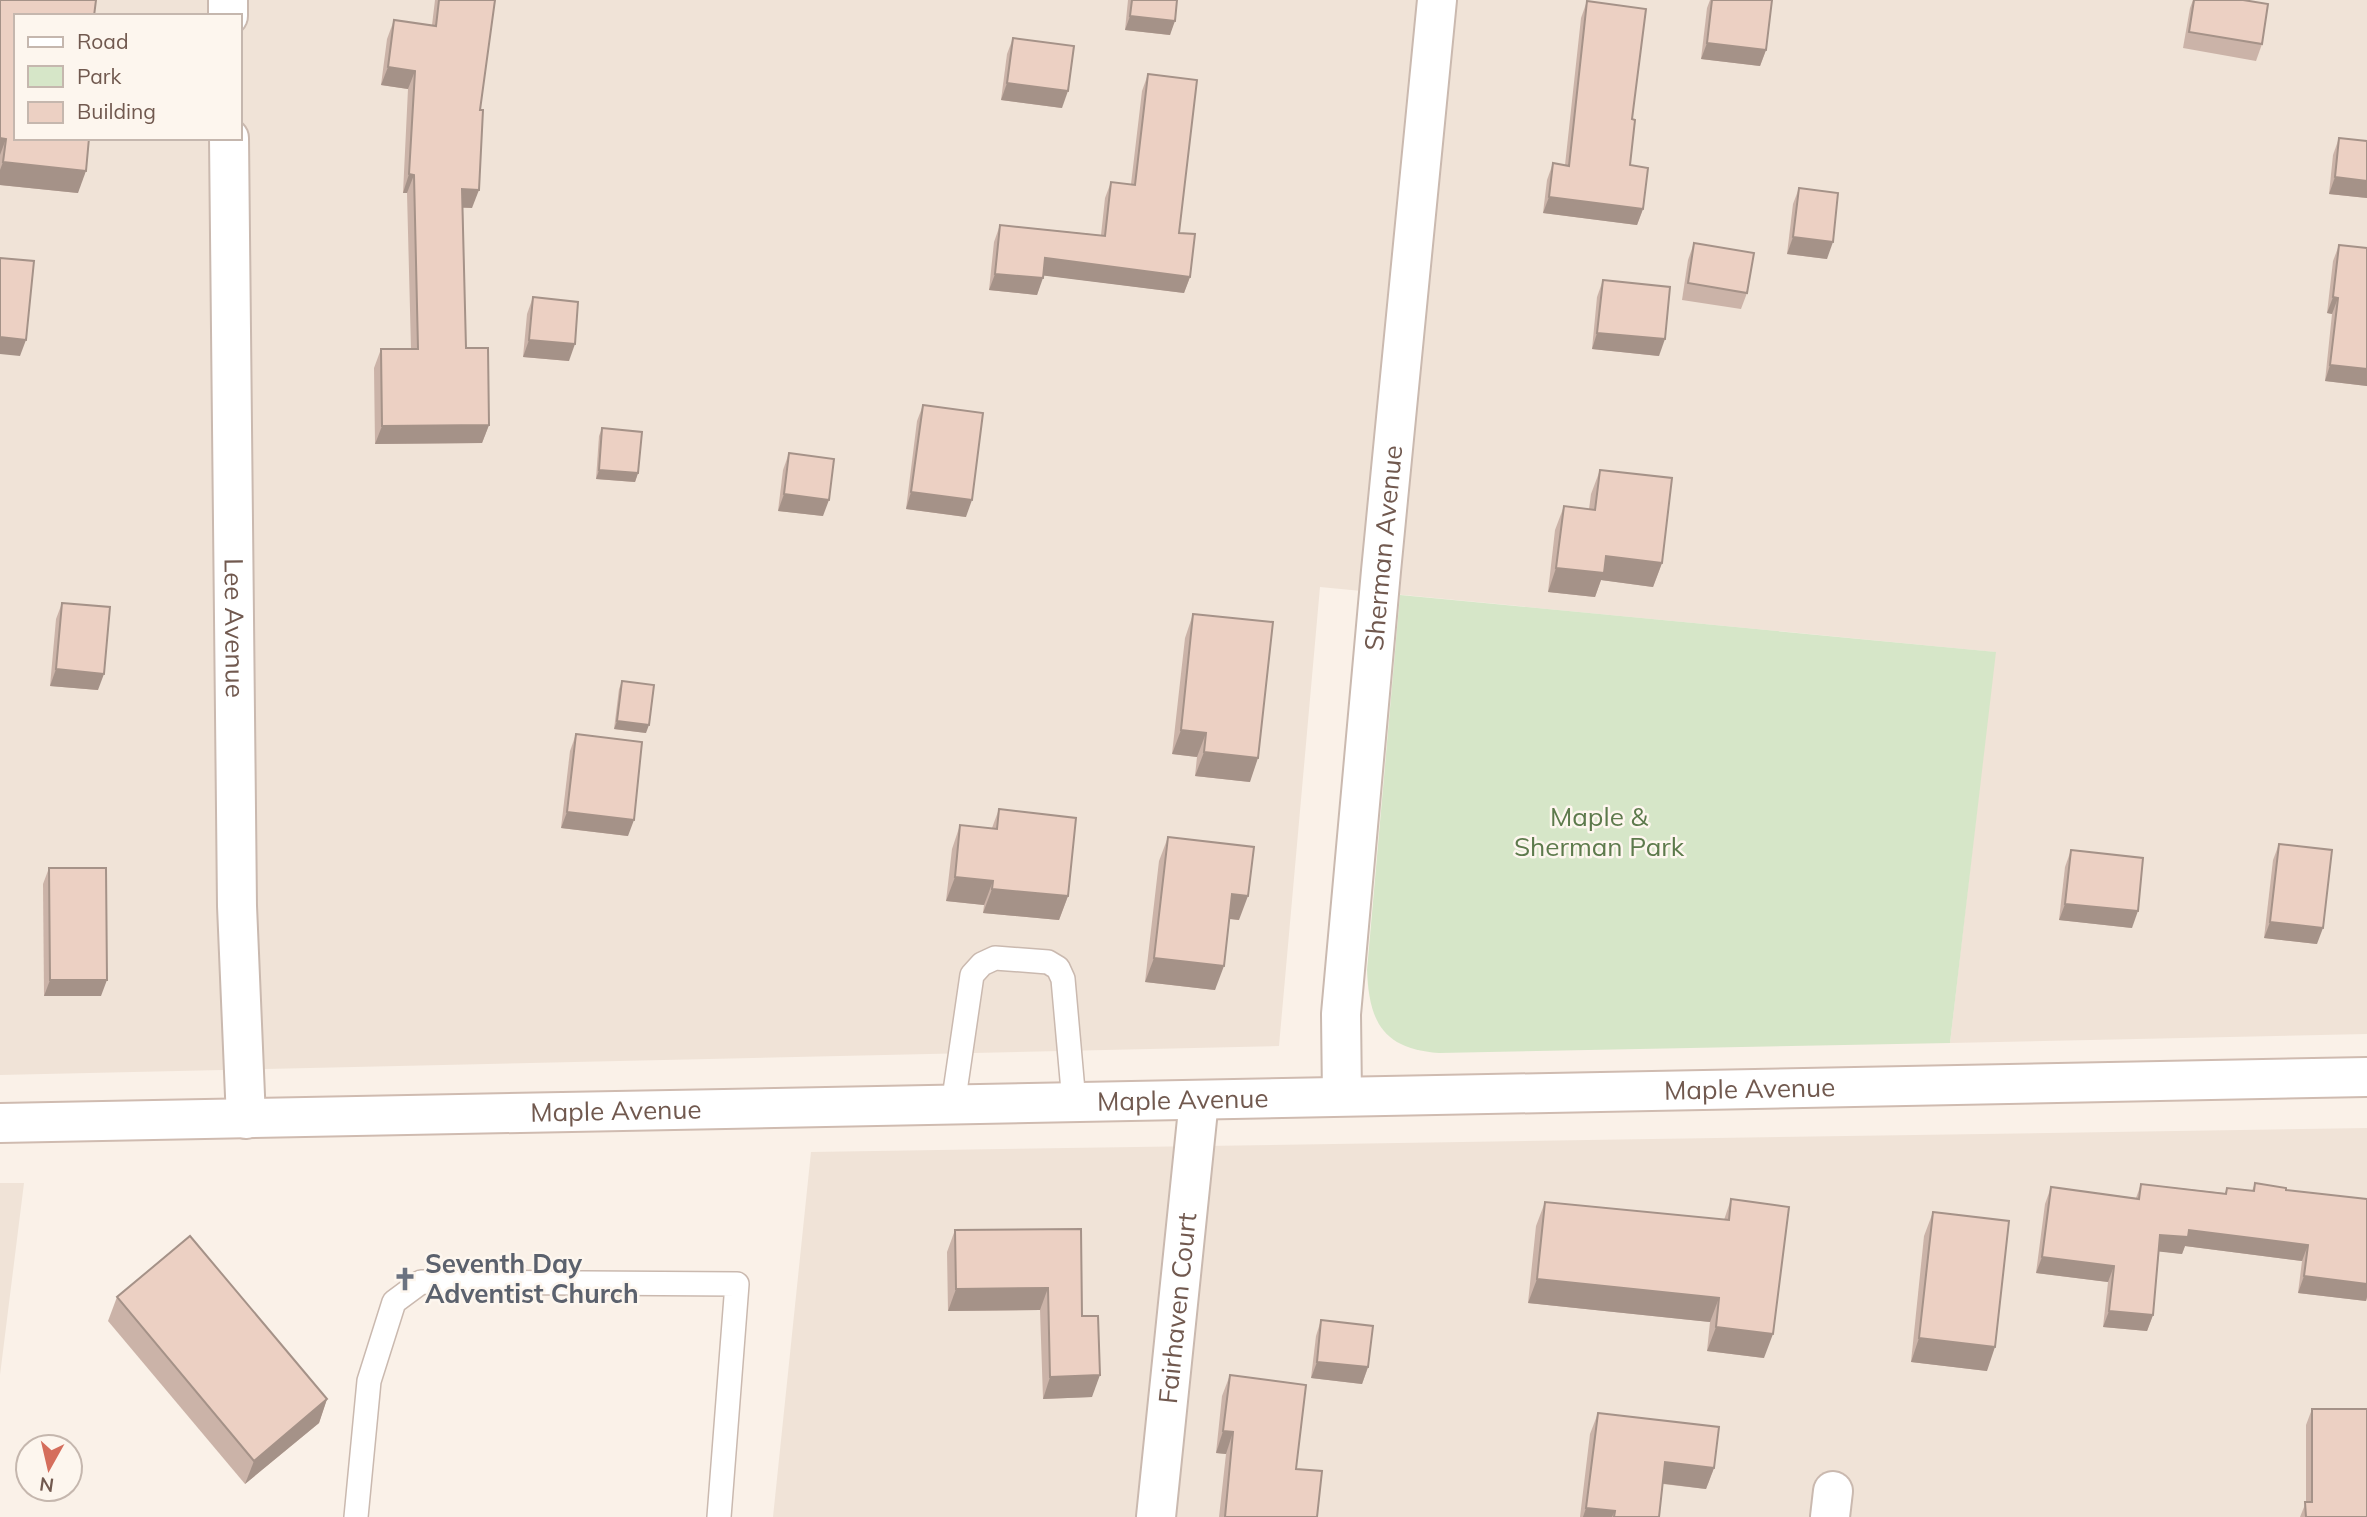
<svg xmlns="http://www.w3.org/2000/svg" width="2367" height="1517" font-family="Mulish,sans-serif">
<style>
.residential{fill:#f0e3d7;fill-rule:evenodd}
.green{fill:#d6e6c8}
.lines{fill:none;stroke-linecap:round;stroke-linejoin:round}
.service-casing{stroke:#cab9af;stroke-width:26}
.minor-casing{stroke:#cab9af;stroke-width:42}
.secondary-casing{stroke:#cfbbb0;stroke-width:42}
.service{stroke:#fff;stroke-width:23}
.minor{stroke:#fff;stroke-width:38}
.secondary{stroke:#fff;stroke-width:38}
.wall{fill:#cbb3a8}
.shaded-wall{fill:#a59288}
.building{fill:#ecd0c3;stroke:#a59288;stroke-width:2}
.labels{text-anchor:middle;stroke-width:5;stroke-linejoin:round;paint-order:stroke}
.street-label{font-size:26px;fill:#71594f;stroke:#fdf6ee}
.park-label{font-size:26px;fill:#5d7a4c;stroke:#fdf6ee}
.worship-label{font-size:26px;font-weight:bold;fill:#5b616d;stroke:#fdf6ee;text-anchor:start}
</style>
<rect width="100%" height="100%" fill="#faf1e8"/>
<g class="residential">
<path d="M0,0H2367V1034L1950,1043L1995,652L1320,587L1279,1046L0,1075ZM16,16H240V138H16Z"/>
<polygon points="2367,1128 2367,1517 773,1517 811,1152"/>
<polygon points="0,1183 24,1183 0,1375"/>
</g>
<path class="green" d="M1400,595L1996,652L1950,1043L1439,1053C1383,1049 1369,1022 1367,970Z"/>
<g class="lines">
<g class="service-casing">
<g id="service">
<polyline points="953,1105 972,975 982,964 995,958 1048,962 1058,968 1063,979 1074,1102"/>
<polyline points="356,1517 369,1381 394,1302 421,1282 737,1284 719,1517"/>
</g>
</g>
<g class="minor-casing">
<g id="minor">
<polyline points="228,16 228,0"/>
<path id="s1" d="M229,138L237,906L246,1119"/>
<path id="s2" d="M1342,1096L1341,1014L1381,571L1437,0"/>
<path id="s3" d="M1156,1517L1199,1100"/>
<polyline points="1830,1517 1833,1491"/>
</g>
</g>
<g class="secondary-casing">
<g id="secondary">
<path id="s4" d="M0,1123L2367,1077"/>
</g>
</g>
<use href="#service" class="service"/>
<use href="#minor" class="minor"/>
<use href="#secondary" class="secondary"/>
</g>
<g class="wall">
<polygon points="0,0 16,16 78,193 0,185"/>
<polygon points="435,0 495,0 480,110 472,208 463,208 466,348 489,425 482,443 375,444 374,368 381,349 411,349 407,193 403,193 408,89 381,85 387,39 394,20 432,25"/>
<polygon points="1128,0 1177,0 1170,35 1125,30"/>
<polygon points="1710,0 1772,0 1766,50 1760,66 1701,59 1707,8"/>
<polygon points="2193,0 2243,0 2262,44 2256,61 2183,48 2190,8"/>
<polygon points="1587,1 1632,119 1630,165 1643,209 1637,225 1543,213 1547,180 1553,163 1565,165 1581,18"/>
<polygon points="1013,38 1062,108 1001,100 1007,54"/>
<polygon points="1148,74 1179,233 1190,277 1184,293 1043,275 1037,295 989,290 994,242 1000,225 1101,235 1105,198 1111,182 1131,184 1142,91"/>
<polygon points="2339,138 2367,141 2367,198 2329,194 2333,155"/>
<polygon points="1799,188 1827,259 1787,254 1793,204"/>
<polygon points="1694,243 1747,293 1741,309 1682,300 1688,260"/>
<polygon points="2339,245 2367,248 2367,386 2325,381 2332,314 2327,313 2333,261"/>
<polygon points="1603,280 1659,356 1592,349 1597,297"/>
<polygon points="533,297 569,361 523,357 527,314"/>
<polygon points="923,405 966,517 906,509 917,421"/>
<polygon points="602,428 638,473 635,482 596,479 599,436"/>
<polygon points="789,453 823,516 778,511 783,470"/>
<polygon points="1600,470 1662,563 1653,587 1601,580 1595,597 1548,592 1555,530 1564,506 1589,509 1591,494"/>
<polygon points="62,603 98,690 50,686 56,619"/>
<polygon points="1193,614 1250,782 1195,776 1197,757 1172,754 1185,638"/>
<polygon points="622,681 646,733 614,729 619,689"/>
<polygon points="576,734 628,836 561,828 570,751"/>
<polygon points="999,809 1068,896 1059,920 983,913 984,905 946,901 952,849 960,825 992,828"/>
<polygon points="1168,837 1239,920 1229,919 1215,990 1145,982 1159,861"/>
<polygon points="2279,844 2317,944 2264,938 2273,860"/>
<polygon points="2071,850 2132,928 2059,920 2065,867"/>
<polygon points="49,868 101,996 44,996 43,884"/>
<polygon points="2255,1183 2286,1190 2367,1199 2367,1297 2366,1301 2298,1293 2302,1261 2185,1246 2182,1254 2159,1251 2153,1315 2147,1331 2103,1327 2108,1282 2036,1273 2045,1204 2051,1187 2136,1198 2141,1184 2225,1193 2227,1188 2252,1191"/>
<polygon points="1731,1199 1764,1358 1707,1351 1710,1322 1528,1303 1536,1226 1545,1202 1724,1220"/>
<polygon points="1933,1212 1987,1371 1911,1362 1924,1236"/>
<polygon points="1081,1229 1082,1316 1092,1397 1043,1399 1040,1310 948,1311 947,1252 955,1230"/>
<polygon points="117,1297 327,1399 319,1423 245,1484 108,1321"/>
<polygon points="1321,1320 1368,1367 1362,1384 1311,1378 1316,1336"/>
<polygon points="1230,1375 1296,1469 1317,1517 1219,1517 1226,1454 1216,1453 1222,1396"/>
<polygon points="2312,1409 2367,1517 2300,1517 2306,1502 2306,1425"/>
<polygon points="1598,1413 1714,1468 1706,1489 1663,1484 1659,1517 1580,1517 1590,1434"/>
</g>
<g class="shaded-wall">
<polygon points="1130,16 1175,21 1170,35 1125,30"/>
<polygon points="1707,43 1766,50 1760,66 1701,59"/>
<polygon points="388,67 415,71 408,89 381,85"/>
<polygon points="1007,83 1068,91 1062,108 1001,100"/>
<polygon points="0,138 6,139 0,155"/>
<polygon points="3,162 86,171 78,193 0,185 0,170"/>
<polygon points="409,174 414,175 407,193 403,193"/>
<polygon points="2335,177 2367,181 2367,198 2329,194"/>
<polygon points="462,189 479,190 472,208 456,207"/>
<polygon points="1549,197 1643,209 1637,225 1543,213"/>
<polygon points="1793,237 1833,242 1827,259 1787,254"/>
<polygon points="1045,258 1190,277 1184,293 1039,275"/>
<polygon points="995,274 1043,278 1037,295 989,290"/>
<polygon points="2333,297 2338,298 2332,314 2327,313"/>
<polygon points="1597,333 1665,339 1659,356 1592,349"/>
<polygon points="0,337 26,340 20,356 0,354"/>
<polygon points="529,340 575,344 569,361 523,357"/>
<polygon points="2330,365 2367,369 2367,386 2325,381"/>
<polygon points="489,425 482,443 375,444 382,426"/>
<polygon points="599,470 638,473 635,482 596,479"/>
<polygon points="911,492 972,500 966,517 906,509"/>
<polygon points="784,494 829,500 823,516 778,511"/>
<polygon points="1606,556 1662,563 1653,587 1601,580 1595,597 1548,592 1556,568"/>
<polygon points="56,669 104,674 98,690 50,686"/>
<polygon points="617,721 649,725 646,733 614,729"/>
<polygon points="1181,730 1206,733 1197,757 1172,754"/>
<polygon points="1204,752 1258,758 1250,782 1195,776"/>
<polygon points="567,812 634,820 628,836 561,828"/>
<polygon points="955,877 993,881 984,905 946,901"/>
<polygon points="992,889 1068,896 1059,920 983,913"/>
<polygon points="1232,894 1248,896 1239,920 1223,918"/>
<polygon points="2065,904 2138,911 2132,928 2059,920"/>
<polygon points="2270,922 2323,928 2317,944 2264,938"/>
<polygon points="1154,958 1224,966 1215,990 1145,982"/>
<polygon points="50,980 107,980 101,996 44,996"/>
<polygon points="2189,1230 2308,1245 2302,1261 2185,1246 2182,1254 2154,1251 2160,1235"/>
<polygon points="2042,1257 2114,1266 2108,1282 2036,1273"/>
<polygon points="2304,1276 2367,1284 2367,1297 2366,1301 2298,1293"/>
<polygon points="1537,1279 1719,1298 1710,1322 1528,1303"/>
<polygon points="1048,1288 1040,1310 948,1311 956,1289"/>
<polygon points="2109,1311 2153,1315 2147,1331 2103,1327"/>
<polygon points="1716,1327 1773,1334 1764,1358 1707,1351"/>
<polygon points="1919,1338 1995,1347 1987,1371 1911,1362"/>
<polygon points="1317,1362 1368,1367 1362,1384 1311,1378"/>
<polygon points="1100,1375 1092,1397 1043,1399 1050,1377"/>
<polygon points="327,1399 319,1423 245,1484 254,1461"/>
<polygon points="1223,1431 1233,1432 1226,1454 1216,1453"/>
<polygon points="1665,1462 1714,1468 1706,1489 1658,1483"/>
<polygon points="1586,1508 1615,1511 1612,1517 1583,1517"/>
</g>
<g class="building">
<polygon points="0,0 96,0 94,16 16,16 16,138 89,138 86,171 3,162 6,139 0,138"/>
<polygon points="439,0 495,0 480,110 483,110 479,190 462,189 466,348 488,348 489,425 382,426 381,349 418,349 414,175 409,174 415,71 388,67 394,20 436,26"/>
<polygon points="1132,0 1177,0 1175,21 1130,16"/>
<polygon points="1712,0 1772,0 1766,50 1707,43"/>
<polygon points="2194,0 2243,0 2268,4 2262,44 2189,32"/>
<polygon points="1587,1 1646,9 1632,119 1635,120 1630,165 1648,168 1643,209 1549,197 1553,163 1569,166"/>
<polygon points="1013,38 1074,46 1068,91 1007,83"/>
<polygon points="1148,74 1197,80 1179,233 1195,234 1190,277 1045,258 1043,278 995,274 1000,225 1105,236 1111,182 1135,185"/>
<polygon points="2339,138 2367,141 2367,181 2335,177"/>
<polygon points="1799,188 1838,193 1833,242 1793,237"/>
<polygon points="1694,243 1754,253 1747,293 1688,283"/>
<polygon points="2339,245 2367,248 2367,369 2330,365 2338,298 2333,297"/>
<polygon points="0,258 34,261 26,340 0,337"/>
<polygon points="1603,280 1670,287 1665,339 1597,333"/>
<polygon points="533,297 578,302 575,344 529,340"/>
<polygon points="923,405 983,413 972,500 911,492"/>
<polygon points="602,428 642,432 638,473 599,470"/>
<polygon points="789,453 834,459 829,500 784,494"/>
<polygon points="1600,470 1672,478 1662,563 1606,556 1604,573 1556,568 1564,506 1595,510"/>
<polygon points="62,603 110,607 104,674 56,669"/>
<polygon points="1193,614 1273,622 1258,758 1204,752 1206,733 1181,730"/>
<polygon points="622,681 654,685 649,725 617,721"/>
<polygon points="576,734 642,742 634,820 567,812"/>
<polygon points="999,809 1076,818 1068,896 992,889 993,881 955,877 960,825 997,829"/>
<polygon points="1168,837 1254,847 1248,896 1232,894 1224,966 1154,958"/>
<polygon points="2279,844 2332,850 2323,928 2270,922"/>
<polygon points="2071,850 2143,858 2138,911 2065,904"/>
<polygon points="49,868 106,868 107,980 50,980"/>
<polygon points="2255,1183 2286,1188 2286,1190 2367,1199 2367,1284 2304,1276 2308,1245 2189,1230 2188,1237 2160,1235 2153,1315 2109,1311 2114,1266 2042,1257 2051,1187 2139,1199 2141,1184 2226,1194 2227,1188 2254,1191"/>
<polygon points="1731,1199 1789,1207 1773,1334 1716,1327 1719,1298 1537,1279 1545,1202 1729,1220"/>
<polygon points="1933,1212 2009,1221 1995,1347 1919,1338"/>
<polygon points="1081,1229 1082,1316 1098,1316 1100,1375 1050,1377 1048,1288 956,1289 955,1230"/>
<polygon points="190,1236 327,1399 254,1461 117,1297"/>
<polygon points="1321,1320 1373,1326 1368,1367 1317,1362"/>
<polygon points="1230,1375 1306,1385 1296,1469 1322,1471 1317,1517 1225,1517 1233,1432 1223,1431"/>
<polygon points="2312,1409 2367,1409 2367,1517 2306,1517 2305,1502 2312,1502"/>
<polygon points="1598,1413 1719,1427 1714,1468 1665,1462 1659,1517 1614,1517 1615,1511 1586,1508"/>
</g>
<defs>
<g id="church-bare" transform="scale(1.89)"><path d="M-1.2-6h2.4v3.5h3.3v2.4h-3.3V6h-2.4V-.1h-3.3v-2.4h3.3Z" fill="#6b7280" stroke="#fdf6ee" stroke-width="2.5" paint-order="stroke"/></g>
</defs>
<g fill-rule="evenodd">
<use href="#church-bare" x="405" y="1279"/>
</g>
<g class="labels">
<g class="street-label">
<text dy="9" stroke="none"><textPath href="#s2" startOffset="550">Sherman Avenue</textPath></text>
<text dy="9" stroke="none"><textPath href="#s1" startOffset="490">Lee Avenue</textPath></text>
<text dy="9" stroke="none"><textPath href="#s4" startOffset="1750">Maple Avenue</textPath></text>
<text dy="9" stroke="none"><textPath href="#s4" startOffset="1183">Maple Avenue</textPath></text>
<text dy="9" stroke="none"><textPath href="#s4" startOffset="616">Maple Avenue</textPath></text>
<text dy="9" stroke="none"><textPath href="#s3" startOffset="210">Fairhaven Court</textPath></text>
</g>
<g class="park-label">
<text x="1599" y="826">Maple &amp;<tspan x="1599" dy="30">Sherman Park</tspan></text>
</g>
<g class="worship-label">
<text x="425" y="1273">Seventh Day<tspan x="425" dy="30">Adventist Church</tspan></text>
</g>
</g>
<rect x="14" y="14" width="228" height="126" fill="#fdf6ee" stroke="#c5b7ae" stroke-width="2"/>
<rect x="28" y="37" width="35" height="10" fill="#ffffff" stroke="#c5b7ae" stroke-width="2"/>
<text x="77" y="49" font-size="21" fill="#71594f">Road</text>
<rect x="28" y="66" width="35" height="21" fill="#d6e6c8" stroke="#c5b7ae" stroke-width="2"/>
<text x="77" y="84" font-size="21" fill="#71594f">Park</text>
<rect x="28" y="102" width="35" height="21" fill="#ecd0c3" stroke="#c5b7ae" stroke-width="2"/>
<text x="77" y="119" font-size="21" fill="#71594f">Building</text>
<g transform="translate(49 1468) rotate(188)"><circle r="33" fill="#fdf6ee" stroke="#c5b7ae" stroke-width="2"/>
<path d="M0-5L12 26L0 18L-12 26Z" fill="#d56e5c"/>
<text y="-10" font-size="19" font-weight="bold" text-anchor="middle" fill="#71594f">N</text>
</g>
</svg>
